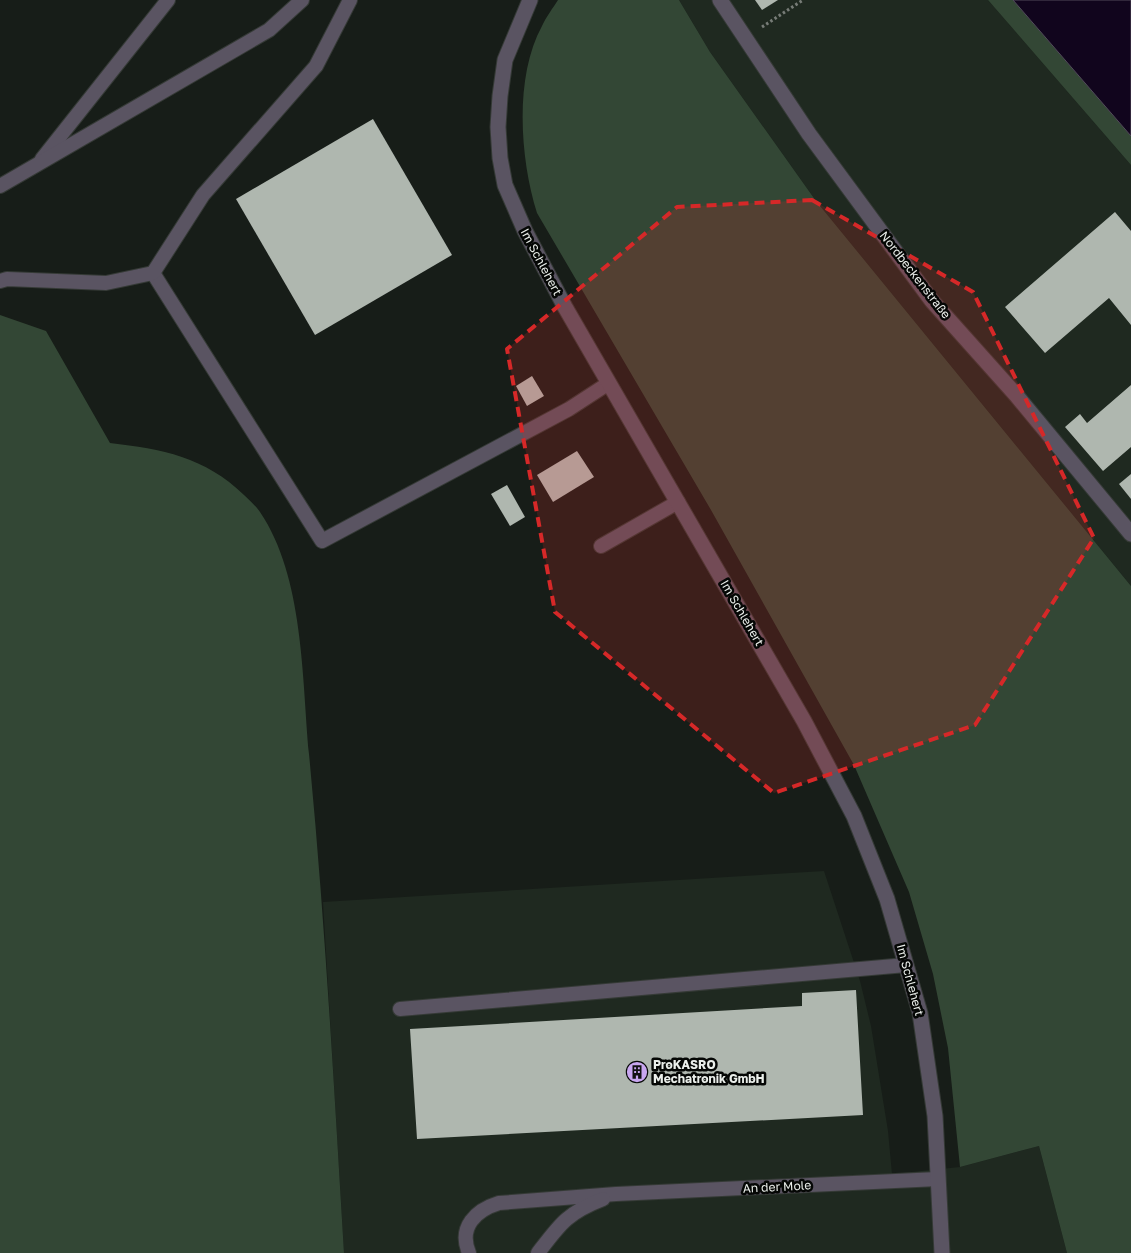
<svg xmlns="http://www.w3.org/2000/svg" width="1131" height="1253" font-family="'Golos Text',sans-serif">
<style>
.built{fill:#1f2920}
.green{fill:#334735}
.water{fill:#11051d;stroke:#524b5b}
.building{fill:#afb7af}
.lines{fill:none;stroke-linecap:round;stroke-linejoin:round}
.lane-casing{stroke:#353a36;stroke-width:16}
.street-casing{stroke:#353a36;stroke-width:17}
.path{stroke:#777c77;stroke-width:3;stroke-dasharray:2.5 2.5;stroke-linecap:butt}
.lane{stroke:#5a5462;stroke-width:14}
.street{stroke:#5a5462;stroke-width:15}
.marked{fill:#d62828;fill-opacity:0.2;stroke:#d62828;stroke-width:4;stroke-dasharray:10 6;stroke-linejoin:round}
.labels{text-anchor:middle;stroke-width:5;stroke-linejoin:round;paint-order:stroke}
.street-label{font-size:12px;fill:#ebefeb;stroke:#050705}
.poi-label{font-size:12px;font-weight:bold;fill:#ebefeb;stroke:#050705;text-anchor:start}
</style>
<rect width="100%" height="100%" fill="#171d18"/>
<g class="built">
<polygon points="679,0 988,0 1131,165 1131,586 816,201 710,52"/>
<polygon points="824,871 860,981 871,1026 888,1131 892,1174 960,1167 1039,1146 1067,1253 344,1253 323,902"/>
</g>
<g class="green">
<path d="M558,0H679L710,52L816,201L1131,586V1253H1067L1039,1146L960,1167L948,1048L933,974L909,892L854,765L711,510L537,213C520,159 514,77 542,26C546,17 553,8 558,0Z"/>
<polygon points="988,0 1013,0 1131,136 1131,165"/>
<path d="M0,315L46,331L110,443C162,449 205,457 244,495C250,501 256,506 260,512C304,577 302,678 309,754C325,920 334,1087 344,1253H0Z"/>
</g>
<polygon class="water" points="1013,0 1131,0 1131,136"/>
<g class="building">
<polygon points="755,0 778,0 762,10"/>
<polygon points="373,119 452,255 315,335 236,199"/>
<polygon points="1115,212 1131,231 1131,325 1109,298 1045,353 1005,307"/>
<polygon points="532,376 544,396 527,406 516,386"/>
<polygon points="1131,385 1131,447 1103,471 1065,427 1080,414 1087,423"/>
<polygon points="577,451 594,477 553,502 537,475"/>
<polygon points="1131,474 1131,499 1119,484"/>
<polygon points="507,485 525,517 510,526 491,494"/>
<polygon points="856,990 863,1115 417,1139 410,1029 802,1006 802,993"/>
</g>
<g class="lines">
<g class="lane-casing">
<g id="lane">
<polyline points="42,159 168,0"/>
<polyline points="0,186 269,30 302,0"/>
<polyline points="153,273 322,541 569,409 609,383"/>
<polyline points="0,281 7,279 106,283 153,273 203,195 316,66 350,0"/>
<polyline points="601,546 678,502"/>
<polyline points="400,1009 906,965"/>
<path d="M469,1253C458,1227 476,1210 499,1203L616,1194L938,1179"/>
<path d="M538,1253C560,1224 567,1213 603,1199"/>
</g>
</g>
<g class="street-casing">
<g id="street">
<polyline points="530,0 505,60 500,96 498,127 500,158 505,185 525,231 565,307 804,721 854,816 887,899 920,1013 935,1116 942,1253"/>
<polyline points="720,0 809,134 932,301 1016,395 1131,534"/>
</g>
</g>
<polyline class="path" points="762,27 803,0"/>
<use href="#lane" class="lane"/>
<use href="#street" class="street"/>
</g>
<path class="marked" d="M812,200L973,292L1094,538L975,725L774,793L555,612L507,349L677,207Z"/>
<defs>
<g id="building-disc" transform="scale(1.125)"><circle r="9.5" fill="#c8a6ef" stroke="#050705"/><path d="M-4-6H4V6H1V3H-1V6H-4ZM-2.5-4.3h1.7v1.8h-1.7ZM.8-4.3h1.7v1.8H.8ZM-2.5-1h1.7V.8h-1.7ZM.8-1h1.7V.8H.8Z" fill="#111"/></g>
</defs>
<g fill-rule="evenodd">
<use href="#building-disc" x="637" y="1072"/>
</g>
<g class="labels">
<g class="street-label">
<text transform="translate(541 262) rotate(62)" y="4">Im Schlehert</text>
<text transform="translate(915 275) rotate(52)" y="4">Nordbeckenstraße</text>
<text transform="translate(742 613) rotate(60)" y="4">Im Schlehert</text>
<text transform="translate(910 980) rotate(75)" y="4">Im Schlehert</text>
<text transform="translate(777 1187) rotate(-3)" y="4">An der Mole</text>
</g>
<g class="poi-label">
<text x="653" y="1069">ProKASRO<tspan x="653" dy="14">Mechatronik GmbH</tspan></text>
</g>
</g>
</svg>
